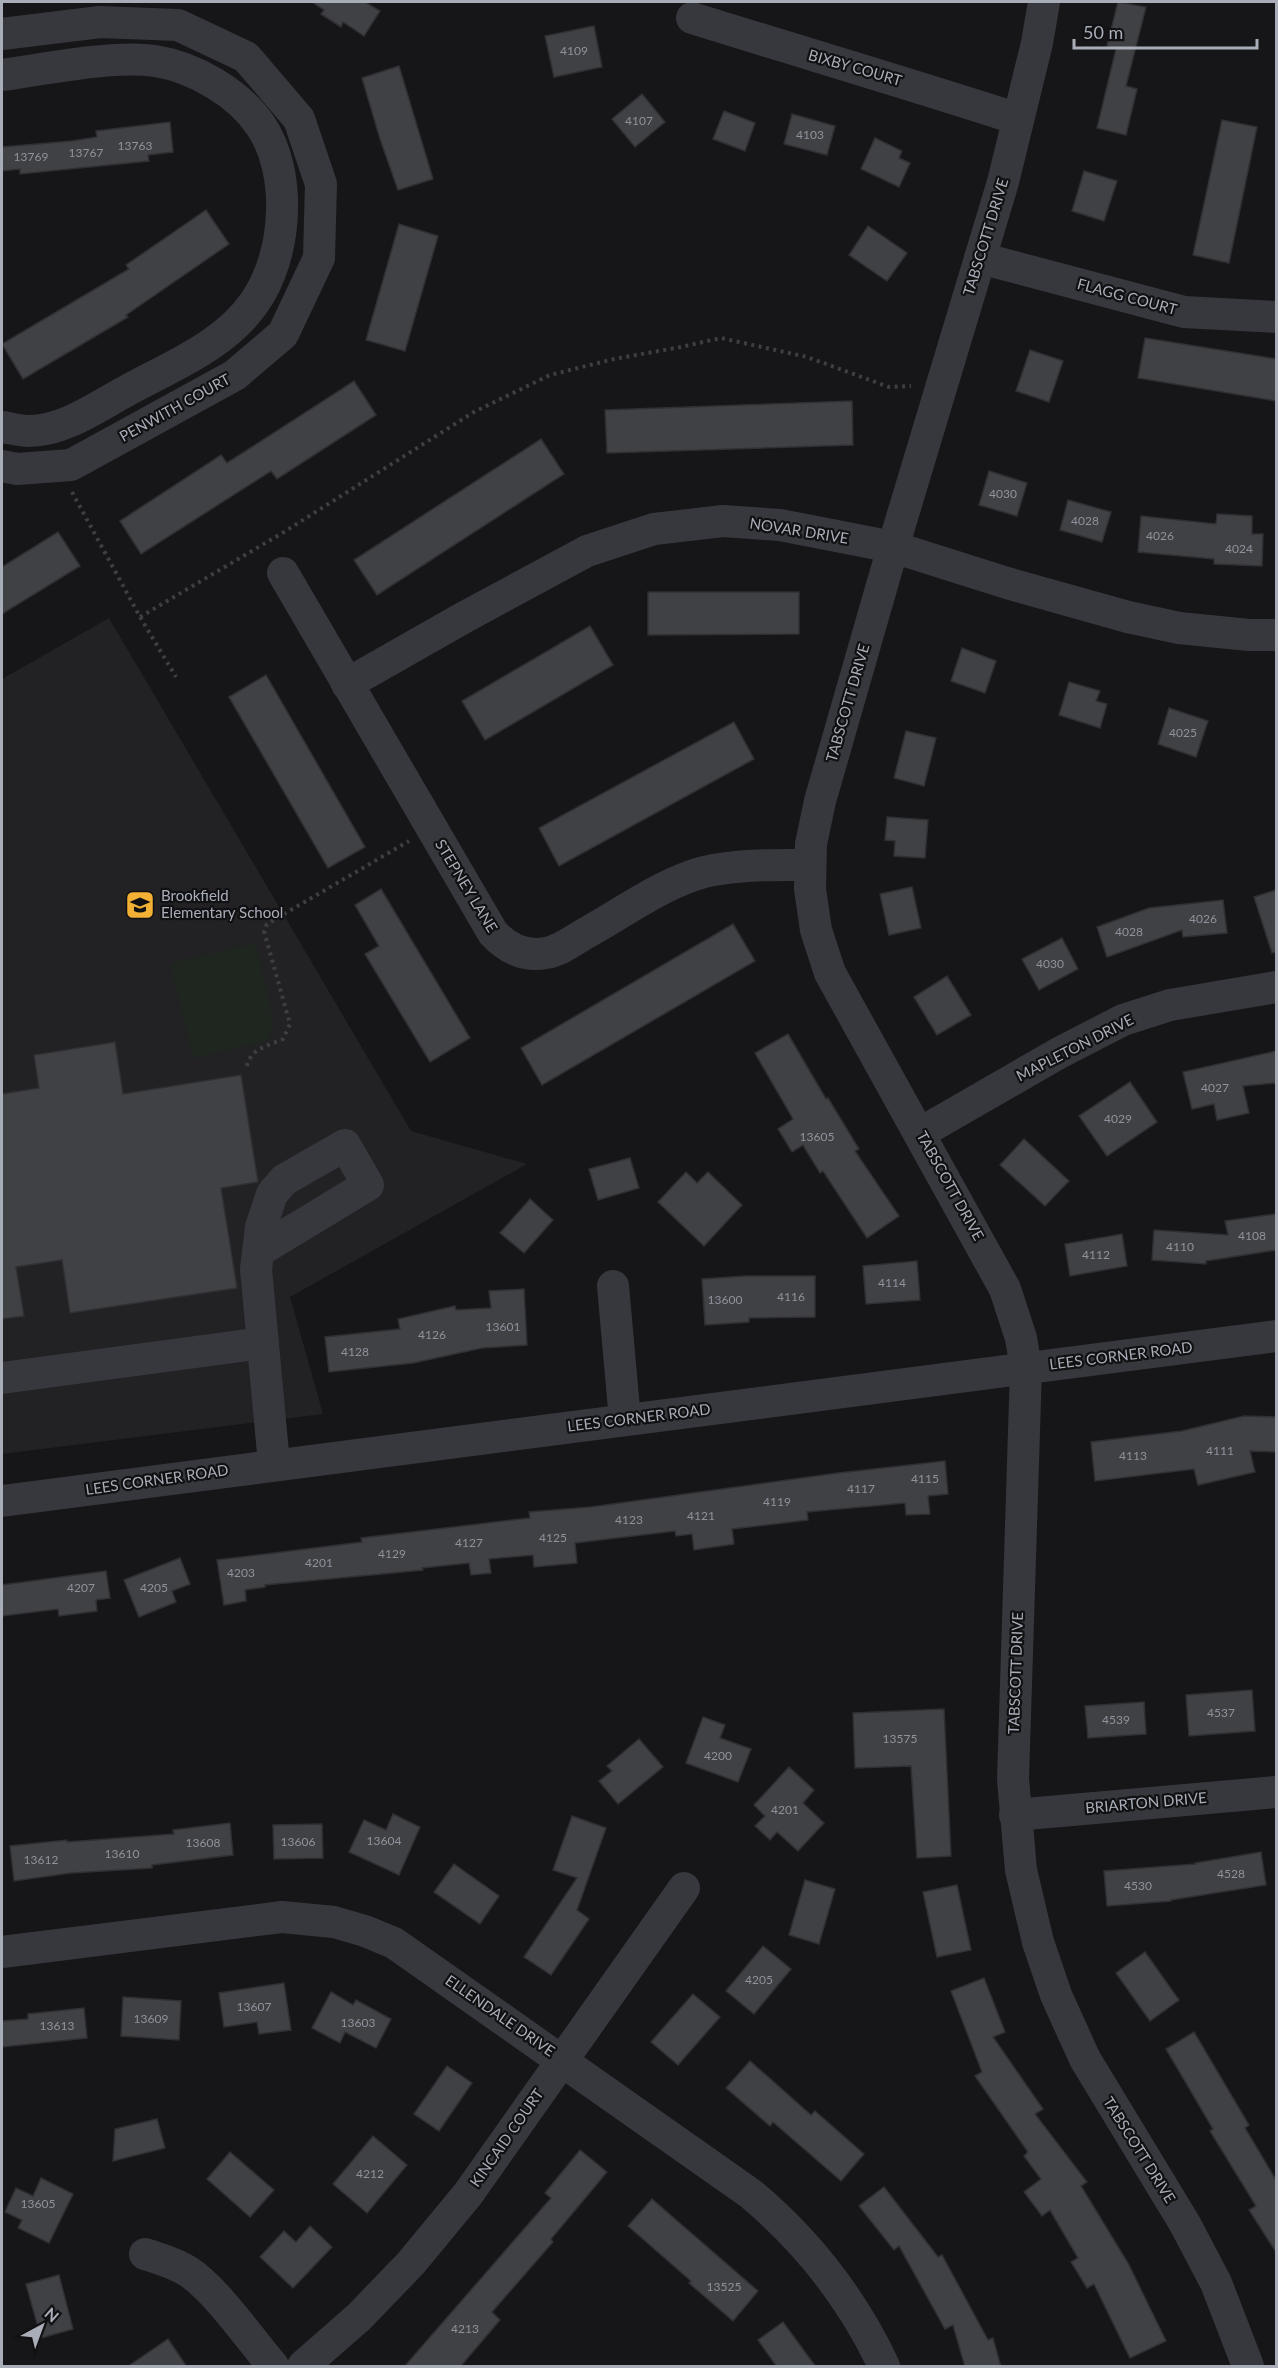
<svg xmlns="http://www.w3.org/2000/svg" width="1278" height="2368" font-family="Lato,sans-serif">
<style>
.built{fill:#222225}
.green{fill:#1e261f}
.building{fill:#404145;stroke:#303034;stroke-width:1.5}
.lines{fill:none;stroke-linecap:round;stroke-linejoin:round}
.path{stroke:#3d3f44;stroke-width:4;stroke-dasharray:3 4.5;stroke-linecap:butt}
.minor{stroke:#37383d;stroke-width:32}
.labels{text-anchor:middle;stroke-width:4.5;stroke-linejoin:round;paint-order:stroke}
.number-label{font-size:12px;fill:#8e929b}
.street-label{font-size:15px;fill:#a8adb8;stroke:#111113}
.poi-label{font-size:15px;fill:#a8adb8;stroke:#111113;text-anchor:start}
</style>
<rect width="100%" height="100%" fill="#161618"/>
<polygon class="built" points="109,618 411,1131 527,1164 290,1297 323,1414 2,1454 2,679"/>
<polygon class="green" points="256,943 274,1026 265,1042 193,1058 170,963"/>
<g class="building">
<polygon points="312,2 365,2 380,11 364,36 343,22 341,27 321,14 324,10"/>
<polygon points="1118,2 1146,7 1126,86 1137,89 1126,135 1097,128 1116,49 1107,46"/>
<polygon points="594,26 602,67 554,77 545,36"/>
<polygon points="399,66 433,179 398,190 380,139 362,78"/>
<polygon points="642,94 665,122 635,147 612,119"/>
<polygon points="724,111 755,123 745,151 713,139"/>
<polygon points="792,114 835,126 827,155 784,144"/>
<polygon points="1222,120 1257,127 1229,263 1193,255"/>
<polygon points="170,122 173,152 148,155 149,161 20,174 20,169 2,171 2,147 72,141 97,137 96,131"/>
<polygon points="875,138 902,151 899,158 910,163 899,187 861,169"/>
<polygon points="1084,171 1117,181 1104,221 1072,211"/>
<polygon points="206,210 229,244 126,315 128,317 23,379 2,344 129,269 126,265"/>
<polygon points="399,224 438,236 405,351 366,340"/>
<polygon points="868,226 907,253 887,281 849,255"/>
<polygon points="1145,338 1276,359 1276,401 1138,378"/>
<polygon points="1030,350 1063,361 1049,402 1016,391"/>
<polygon points="354,381 376,415 277,479 271,471 141,554 120,521 221,455 227,463"/>
<polygon points="852,401 853,445 607,453 605,410"/>
<polygon points="541,439 564,474 377,595 354,560"/>
<polygon points="989,471 1027,483 1017,516 979,505"/>
<polygon points="1068,500 1111,512 1102,542 1060,530"/>
<polygon points="1217,514 1252,516 1252,534 1263,534 1262,566 1214,564 1214,559 1138,552 1141,516 1216,524"/>
<polygon points="58,532 80,566 2,614 2,567"/>
<polygon points="648,592 799,592 799,634 648,635"/>
<polygon points="590,626 613,665 485,740 462,701"/>
<polygon points="962,648 996,661 985,693 951,681"/>
<polygon points="266,675 365,847 328,868 229,697"/>
<polygon points="1069,682 1100,691 1096,701 1107,704 1100,728 1059,715"/>
<polygon points="1169,708 1208,721 1196,757 1158,744"/>
<polygon points="734,722 754,759 559,866 539,828"/>
<polygon points="906,731 936,738 924,786 894,778"/>
<polygon points="887,817 928,820 925,858 894,856 895,841 885,840"/>
<polygon points="912,887 921,928 889,935 880,894"/>
<polygon points="381,889 470,1038 430,1062 365,954 379,946 355,905"/>
<polygon points="1276,890 1276,952 1272,953 1254,897"/>
<polygon points="1223,900 1227,933 1183,937 1182,930 1107,957 1097,927 1149,908"/>
<polygon points="733,924 755,961 542,1085 521,1048"/>
<polygon points="1062,938 1078,969 1039,990 1022,959"/>
<polygon points="947,976 971,1015 937,1035 914,997"/>
<polygon points="788,1034 826,1099 828,1098 859,1149 855,1151 899,1216 867,1238 823,1171 820,1173 803,1145 792,1152 778,1129 793,1119 755,1053"/>
<polygon points="115,1042 123,1094 241,1075 258,1182 221,1188 237,1288 70,1313 62,1260 16,1267 24,1316 2,1319 2,1094 39,1088 34,1055"/>
<polygon points="1276,1051 1276,1083 1243,1086 1249,1113 1217,1120 1214,1104 1192,1109 1183,1072"/>
<polygon points="1130,1082 1157,1122 1107,1156 1079,1116"/>
<polygon points="1024,1139 1069,1181 1045,1206 1000,1165"/>
<polygon points="630,1158 639,1188 598,1200 589,1169"/>
<polygon points="686,1172 697,1183 708,1172 742,1205 704,1246 658,1202"/>
<polygon points="530,1199 553,1220 524,1253 500,1233"/>
<polygon points="1276,1214 1276,1250 1206,1261 1206,1264 1152,1260 1154,1230 1228,1235 1225,1221"/>
<polygon points="1122,1234 1127,1266 1070,1276 1065,1244"/>
<polygon points="917,1261 920,1300 866,1304 863,1266"/>
<polygon points="746,1276 815,1276 815,1317 749,1318 749,1322 705,1325 702,1279"/>
<polygon points="524,1289 527,1345 482,1348 413,1363 329,1372 325,1337 400,1329 398,1319 455,1306 456,1310 491,1308 489,1291"/>
<polygon points="1244,1416 1276,1417 1276,1452 1250,1451 1255,1472 1198,1485 1194,1469 1095,1481 1091,1442 1182,1431"/>
<polygon points="945,1461 948,1494 928,1496 930,1514 906,1515 905,1503 807,1512 808,1520 732,1529 734,1544 694,1550 692,1534 676,1536 675,1531 575,1543 577,1563 534,1567 533,1555 489,1559 491,1573 471,1575 469,1563 422,1568 423,1570 265,1585 265,1587 245,1590 246,1601 224,1605 217,1560 362,1542 361,1538 530,1518 529,1512 591,1507 838,1473"/>
<polygon points="180,1558 190,1584 172,1591 176,1602 139,1617 124,1580"/>
<polygon points="106,1571 110,1598 96,1600 97,1611 59,1616 58,1609 2,1616 2,1585"/>
<polygon points="1252,1690 1255,1731 1189,1736 1186,1695"/>
<polygon points="1144,1702 1146,1734 1088,1738 1085,1706"/>
<polygon points="944,1709 951,1856 917,1858 911,1766 855,1768 853,1713"/>
<polygon points="703,1717 725,1725 720,1738 751,1749 738,1782 686,1763"/>
<polygon points="639,1739 663,1767 618,1804 599,1781 612,1771 607,1766"/>
<polygon points="789,1767 814,1790 803,1803 824,1823 798,1851 777,1832 770,1840 755,1826 765,1816 754,1805"/>
<polygon points="393,1814 420,1827 399,1875 349,1852 364,1820 386,1830"/>
<polygon points="572,1816 606,1828 577,1910 589,1919 551,1975 524,1957 577,1878 553,1870"/>
<polygon points="230,1823 233,1855 152,1865 152,1868 71,1873 14,1881 10,1846 67,1840 67,1842 174,1834 173,1830"/>
<polygon points="322,1824 323,1858 274,1859 273,1825"/>
<polygon points="1261,1852 1266,1885 1171,1900 1171,1901 1107,1906 1104,1871 1196,1864 1195,1863"/>
<polygon points="454,1864 499,1896 480,1924 434,1892"/>
<polygon points="805,1880 835,1889 819,1944 789,1935"/>
<polygon points="957,1885 971,1950 937,1957 923,1892"/>
<polygon points="763,1946 791,1969 754,2014 726,1991"/>
<polygon points="1145,1952 1179,2000 1150,2021 1116,1973"/>
<polygon points="984,1978 1005,2032 993,2037 1043,2109 1035,2114 1087,2182 1081,2186 1128,2263 1166,2341 1130,2358 1094,2284 1087,2288 1071,2262 1078,2258 1050,2210 1042,2216 1024,2192 1041,2179 1024,2156 1028,2152 975,2076 982,2072 951,1991"/>
<polygon points="284,1983 291,2030 259,2034 257,2022 224,2027 219,1993"/>
<polygon points="331,1992 353,2005 356,2000 391,2019 376,2048 345,2032 340,2043 312,2028"/>
<polygon points="693,1994 720,2017 678,2065 651,2042"/>
<polygon points="123,1997 181,2001 179,2040 121,2036"/>
<polygon points="84,2008 87,2038 2,2047 2,2021 28,2019 28,2014"/>
<polygon points="1194,2032 1249,2125 1245,2128 1276,2180 1276,2252 1249,2210 1256,2206 1210,2131 1213,2129 1166,2049"/>
<polygon points="750,2061 811,2115 815,2111 864,2154 841,2181 773,2122 770,2126 726,2088"/>
<polygon points="447,2066 472,2083 439,2131 414,2114"/>
<polygon points="157,2119 165,2148 113,2161 115,2129"/>
<polygon points="373,2136 407,2165 367,2213 333,2184"/>
<polygon points="580,2150 607,2172 551,2239 553,2242 492,2312 500,2320 460,2367 404,2367 551,2198 545,2193"/>
<polygon points="230,2152 274,2190 250,2217 207,2179"/>
<polygon points="41,2178 73,2194 49,2243 18,2228 22,2220 5,2212 16,2188 33,2196"/>
<polygon points="884,2187 938,2257 942,2255 988,2340 993,2338 1001,2367 965,2367 953,2325 945,2329 899,2246 894,2250 859,2206"/>
<polygon points="652,2199 758,2291 733,2321 689,2283 691,2281 628,2226"/>
<polygon points="310,2226 332,2247 293,2288 260,2257 284,2231 296,2242"/>
<polygon points="59,2275 73,2329 41,2338 26,2284"/>
<polygon points="783,2322 816,2367 777,2367 758,2340"/>
<polygon points="168,2339 187,2367 127,2367"/>
</g>
<g class="lines">
<g class="path">
<polyline points="72,492 140,617 176,677"/>
<polyline points="140,617 284,532 474,412 550,375 614,359 681,347 721,338 807,357 889,387 911,386"/>
<path d="M247,1066C251,1048 268,1046 283,1039L290,1024L264,931L267,924L409,841"/>
</g>
<g class="minor">
<polyline points="1044,2 1037,43 1003,182 891,554 820,801 811,844 810,889 816,930 830,973 1005,1289 1021,1338 1026,1368 1013,1779 1021,1870 1038,1942 1056,1995 1085,2059 1185,2224 1216,2283 1248,2366"/>
<path d="M692,18C801,52 910,84 1018,119"/>
<polyline points="2,34 100,22 178,25 246,57 299,119 321,184 319,258 283,334 235,375 71,465 17,469 2,466"/>
<path d="M2,75C46,69 113,55 155,61C194,67 239,93 261,126C293,174 287,257 254,303C225,345 172,366 128,390C98,406 64,431 29,431C20,431 10,428 2,427"/>
<polyline points="980,258 1184,312 1276,317"/>
<path d="M283,573L493,933C507,948 524,957 546,953C560,951 574,940 586,933C624,912 663,883 704,872C739,864 774,865 809,865"/>
<polyline points="347,684 463,618 587,551 654,529 723,521 780,525 893,547 1007,583 1128,617 1179,628 1249,635 1276,635"/>
<polyline points="920,1133 1059,1053 1123,1020 1170,1005 1276,987"/>
<polyline points="259,1251 368,1185 345,1145 284,1180 272,1194 261,1227 256,1269 274,1464"/>
<polyline points="613,1286 625,1420"/>
<polyline points="2,1378 263,1343"/>
<polyline points="2,1501 1276,1336"/>
<polyline points="1015,1815 1276,1792"/>
<path d="M2,1952L282,1917L334,1922L365,1931L394,1943L751,2194C808,2242 852,2298 884,2366"/>
<path d="M145,2254C160,2259 175,2263 189,2272C217,2291 250,2339 273,2366"/>
<polyline points="303,2366 359,2317 411,2263 468,2194 684,1888"/>
</g>
</g>
<defs>
<g id="school-square" transform="scale(1.5)"><rect x="-9" y="-9" width="18" height="18" rx="4" fill="#f2b134" stroke="#111113"/><path d="M0-5L7-2L0 1L-7-2ZM-4 1L0 2.5L4 1V4Q0 6-4 4Z" fill="#111"/></g>
</defs>
<g fill-rule="evenodd">
<use href="#school-square" x="140" y="905"/>
</g>
<g class="labels">
<g class="number-label">
<text x="574" y="55">4109</text>
<text x="639" y="125">4107</text>
<text x="810" y="139">4103</text>
<text x="135" y="150">13763</text>
<text x="86" y="157">13767</text>
<text x="31" y="161">13769</text>
<text x="1003" y="498">4030</text>
<text x="1085" y="525">4028</text>
<text x="1160" y="540">4026</text>
<text x="1239" y="553">4024</text>
<text x="1183" y="737">4025</text>
<text x="1203" y="923">4026</text>
<text x="1129" y="936">4028</text>
<text x="1050" y="968">4030</text>
<text x="1215" y="1092">4027</text>
<text x="1118" y="1123">4029</text>
<text x="817" y="1141">13605</text>
<text x="1252" y="1240">4108</text>
<text x="1180" y="1251">4110</text>
<text x="1096" y="1259">4112</text>
<text x="892" y="1287">4114</text>
<text x="791" y="1301">4116</text>
<text x="725" y="1304">13600</text>
<text x="503" y="1331">13601</text>
<text x="432" y="1339">4126</text>
<text x="355" y="1356">4128</text>
<text x="1220" y="1455">4111</text>
<text x="1133" y="1460">4113</text>
<text x="925" y="1483">4115</text>
<text x="861" y="1493">4117</text>
<text x="777" y="1506">4119</text>
<text x="701" y="1520">4121</text>
<text x="629" y="1524">4123</text>
<text x="553" y="1542">4125</text>
<text x="469" y="1547">4127</text>
<text x="392" y="1558">4129</text>
<text x="319" y="1567">4201</text>
<text x="241" y="1577">4203</text>
<text x="81" y="1592">4207</text>
<text x="154" y="1592">4205</text>
<text x="1221" y="1717">4537</text>
<text x="1116" y="1724">4539</text>
<text x="900" y="1743">13575</text>
<text x="718" y="1760">4200</text>
<text x="785" y="1814">4201</text>
<text x="384" y="1845">13604</text>
<text x="298" y="1846">13606</text>
<text x="203" y="1847">13608</text>
<text x="122" y="1858">13610</text>
<text x="41" y="1864">13612</text>
<text x="1231" y="1878">4528</text>
<text x="1138" y="1890">4530</text>
<text x="759" y="1984">4205</text>
<text x="254" y="2011">13607</text>
<text x="151" y="2023">13609</text>
<text x="358" y="2027">13603</text>
<text x="57" y="2030">13613</text>
<text x="370" y="2178">4212</text>
<text x="38" y="2208">13605</text>
<text x="724" y="2291">13525</text>
<text x="465" y="2333">4213</text>
</g>
<g class="street-label">
<text transform="translate(855 68) rotate(16)" y="5">BIXBY COURT</text>
<text transform="translate(986 237) rotate(-73)" y="5">TABSCOTT DRIVE</text>
<text transform="translate(1127 297) rotate(15)" y="5">FLAGG COURT</text>
<text transform="translate(175 408) rotate(-29)" y="5">PENWITH COURT</text>
<text transform="translate(799 531) rotate(9)" y="5">NOVAR DRIVE</text>
<text transform="translate(848 703) rotate(-74)" y="5">TABSCOTT DRIVE</text>
<text transform="translate(466 886) rotate(59)" y="5">STEPNEY LANE</text>
<text transform="translate(1075 1048) rotate(-27)" y="5">MAPLETON DRIVE</text>
<text transform="translate(950 1186) rotate(61)" y="5">TABSCOTT DRIVE</text>
<text transform="translate(1121 1356) rotate(-7)" y="5">LEES CORNER ROAD</text>
<text transform="translate(639 1418) rotate(-7)" y="5">LEES CORNER ROAD</text>
<text transform="translate(157 1480) rotate(-8)" y="5">LEES CORNER ROAD</text>
<text transform="translate(1016 1673) rotate(-88)" y="5">TABSCOTT DRIVE</text>
<text transform="translate(1146 1803) rotate(-5)" y="5">BRIARTON DRIVE</text>
<text transform="translate(500 2016) rotate(35)" y="5">ELLENDALE DRIVE</text>
<text transform="translate(507 2138) rotate(-55)" y="5">KINCAID COURT</text>
<text transform="translate(1139 2150) rotate(58)" y="5">TABSCOTT DRIVE</text>
</g>
<g class="poi-label">
<text x="161" y="901">Brookfield<tspan x="161" dy="17">Elementary School</tspan></text>
</g>
</g>
<rect width="1278" height="2368" fill="none" stroke="#a8adb8" stroke-width="6"/>
<g transform="translate(42 2326) rotate(41)" stroke="#111113" stroke-width="4.5" paint-order="stroke">
<path d="M0-4.5L10 22L0 15L-10 22Z" fill="#a8adb8"/>
<text y="-9" font-size="16" font-weight="bold" text-anchor="middle" fill="#a8adb8">N</text>
</g>
<path d="M1074 39v9h183v-9" fill="none" stroke="#a8adb8" stroke-width="3"/>
<text x="1083" y="39" font-size="18" fill="#a8adb8" stroke="#111113" stroke-width="4.5" paint-order="stroke">50 m</text>
</svg>
